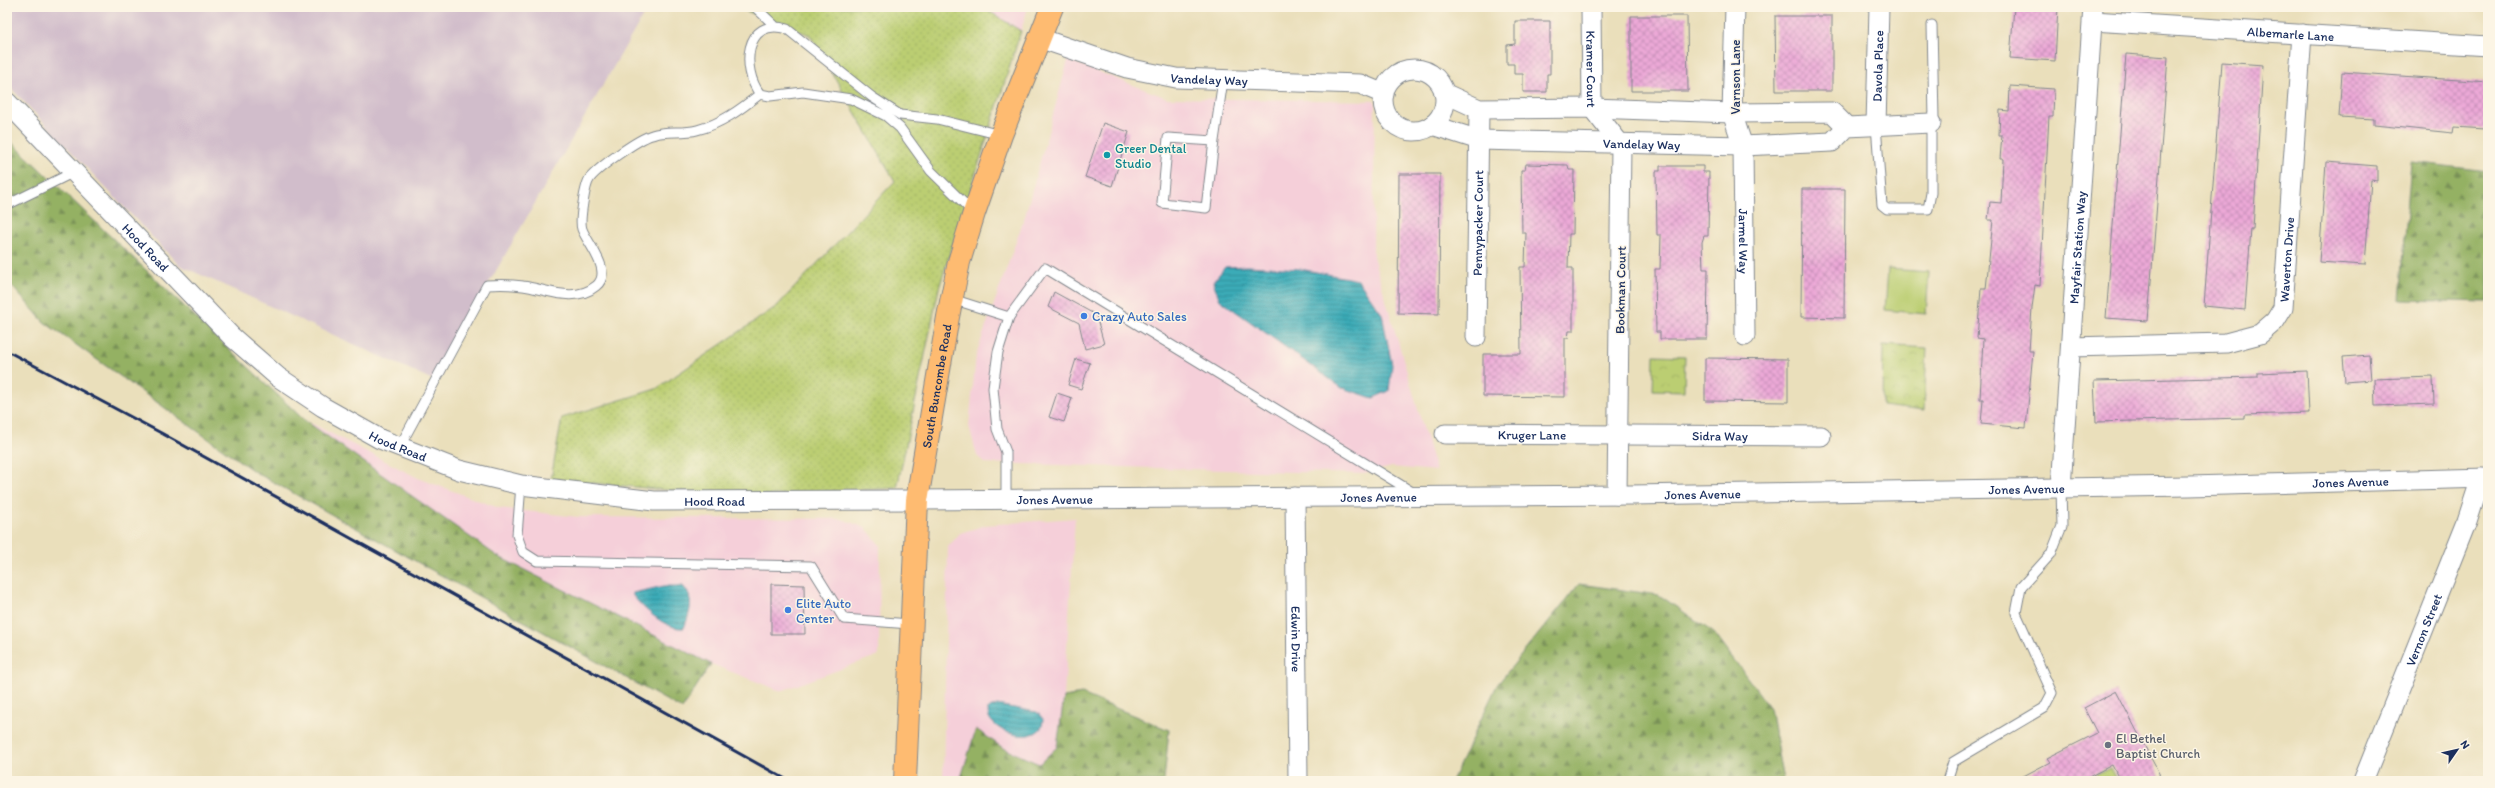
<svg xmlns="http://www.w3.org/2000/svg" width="2495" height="788" font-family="Itim,sans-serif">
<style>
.built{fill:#f5cfd9}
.industrial{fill:#d1bdcb}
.grass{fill:url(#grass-dots);stroke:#6b7e68}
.forest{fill:url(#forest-firs);stroke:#587061}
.park{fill:url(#park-crowns);stroke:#6b7e68}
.pitch{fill:#bbce72;stroke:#6b7e68}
.water{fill:url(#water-rules);stroke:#2b6d8a}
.building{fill:url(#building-cross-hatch)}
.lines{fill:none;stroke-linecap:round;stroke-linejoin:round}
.service-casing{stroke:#82878c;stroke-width:11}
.minor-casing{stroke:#82878c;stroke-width:21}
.primary-casing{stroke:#82878c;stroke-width:24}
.service{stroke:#fff;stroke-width:9}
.minor{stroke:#fff;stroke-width:19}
.primary{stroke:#febb71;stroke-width:22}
.rail{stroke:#1b2f5e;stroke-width:3}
.culture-dot{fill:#0f9aa8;stroke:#fcf5e5;stroke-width:1.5}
.shop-dot{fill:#3f7fe0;stroke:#fcf5e5;stroke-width:1.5}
.worship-dot{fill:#6b7280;stroke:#fcf5e5;stroke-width:1.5}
.labels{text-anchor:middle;stroke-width:3;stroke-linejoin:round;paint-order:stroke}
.street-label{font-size:13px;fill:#1b2f5e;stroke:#fcf5e5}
.culture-label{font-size:13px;fill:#0d838f;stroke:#fcf5e5;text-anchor:start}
.shop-label{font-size:13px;fill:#366cbe;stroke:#fcf5e5;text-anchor:start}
.worship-label{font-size:13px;fill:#5b616d;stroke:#fcf5e5;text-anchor:start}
</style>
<defs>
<pattern id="grass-dots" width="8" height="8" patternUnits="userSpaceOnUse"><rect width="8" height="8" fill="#bbce72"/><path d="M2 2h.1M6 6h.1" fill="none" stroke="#a0b165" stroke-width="1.8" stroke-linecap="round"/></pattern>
<pattern id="forest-firs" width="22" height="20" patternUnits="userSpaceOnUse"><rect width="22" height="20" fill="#94b164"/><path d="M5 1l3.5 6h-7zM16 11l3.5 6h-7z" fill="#789056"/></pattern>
<pattern id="park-crowns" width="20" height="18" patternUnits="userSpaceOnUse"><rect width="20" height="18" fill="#bbce72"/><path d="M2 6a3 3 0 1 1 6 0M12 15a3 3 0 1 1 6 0" fill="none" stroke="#a0b165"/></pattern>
<pattern id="water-rules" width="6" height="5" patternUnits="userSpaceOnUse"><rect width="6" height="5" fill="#3babb7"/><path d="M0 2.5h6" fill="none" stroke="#318c98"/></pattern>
<pattern id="building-cross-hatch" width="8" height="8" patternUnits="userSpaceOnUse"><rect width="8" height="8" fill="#eca9d7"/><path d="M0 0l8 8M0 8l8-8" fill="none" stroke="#be8ab2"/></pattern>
</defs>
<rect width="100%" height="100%" fill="#fcf5e5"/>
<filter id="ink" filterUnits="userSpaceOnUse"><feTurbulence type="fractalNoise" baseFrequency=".025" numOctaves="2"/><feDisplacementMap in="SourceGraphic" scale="8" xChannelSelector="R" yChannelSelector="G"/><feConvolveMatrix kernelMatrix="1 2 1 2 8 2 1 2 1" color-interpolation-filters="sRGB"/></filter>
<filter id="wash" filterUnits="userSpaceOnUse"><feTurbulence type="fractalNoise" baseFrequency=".012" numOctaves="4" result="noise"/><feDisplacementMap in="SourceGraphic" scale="16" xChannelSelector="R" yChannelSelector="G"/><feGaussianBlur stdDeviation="0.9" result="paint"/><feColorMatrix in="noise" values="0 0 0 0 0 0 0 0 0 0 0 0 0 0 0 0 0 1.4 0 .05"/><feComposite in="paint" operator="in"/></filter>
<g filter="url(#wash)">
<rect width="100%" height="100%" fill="#eadfbb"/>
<g class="built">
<polygon points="982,7 1028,7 1021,31"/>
<polygon points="1068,60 1167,98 1375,101 1373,256 1436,471 1392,467 1363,474 985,463 977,456 969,426 976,355 1025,216"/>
<polygon points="303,419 420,479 499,508 578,517 842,519 866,528 880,545 879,655 781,691 711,664 497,556"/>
<polygon points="1075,518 1064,697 1057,747 1039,764 1003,748 976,729 960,781 943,781 948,547 960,533 986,525"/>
</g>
<polygon class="industrial" points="7,7 648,7 433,380 179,265 7,84"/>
<polygon class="grass" points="735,7 982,7 1021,31 939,288 897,488 740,497 551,479 562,418 656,389 777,306 895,181 810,35"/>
<g class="forest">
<polygon points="7,138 303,419 497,556 711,664 682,709 255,472 44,322 7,281"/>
<polygon points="2411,162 2488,171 2488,302 2400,300"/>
<polygon points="1579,584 1659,595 1714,633 1770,708 1783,781 1452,781 1497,685"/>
<polygon points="1082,694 1169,730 1164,781 960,781 976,729 1003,748 1039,764 1057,747 1064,697"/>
</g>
<g class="park">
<polygon points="1883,345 1927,348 1924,411 1882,406"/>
<polygon points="1654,355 1685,356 1684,391 1653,390"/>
<polygon points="2110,768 2117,781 2084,781"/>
</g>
<polygon class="pitch" points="1888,269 1929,272 1926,314 1885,310"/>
<g class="water">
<polygon points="1248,266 1300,269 1358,280 1382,314 1392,365 1389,391 1373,398 1342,388 1220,300 1213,282 1225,267"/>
<path d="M664,586H683C695,599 690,613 684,628C666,630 644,609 633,596V593Z"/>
<path d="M997,705L1037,712L1043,719L1042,727C1031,743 999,734 990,719C988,717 988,712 988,709Z"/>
</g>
<g id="blocks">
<g class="building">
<polygon points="2014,7 2058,7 2055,61 2010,58"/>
<polygon points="1631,16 1687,16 1688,91 1631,91"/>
<polygon points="1775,16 1832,16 1832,91 1776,91"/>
<polygon points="1515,21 1550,21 1550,74 1547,74 1547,92 1523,92 1523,74 1514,74 1514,64 1507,64 1507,45 1515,44"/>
<polygon points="2126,54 2168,57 2148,321 2106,318"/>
<polygon points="2222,62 2263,65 2253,229 2251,229 2245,310 2204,306"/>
<polygon points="2342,72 2488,82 2485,129 2454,127 2453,133 2374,125 2374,119 2339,117"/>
<polygon points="2010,86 2054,89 2053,116 2049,116 2040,286 2035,285 2032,308 2029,351 2033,351 2026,428 1981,424 1983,399 1980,399 1983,339 1977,338 1981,289 1986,289 1993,220 1988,220 1990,202 2001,203 2003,159 2000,159 2002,135 1999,135 2000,110 2009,111"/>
<polygon points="1103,123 1129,132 1112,186 1085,177"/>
<polygon points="2326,162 2377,166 2377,181 2371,180 2365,265 2319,262"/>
<polygon points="1526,164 1568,165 1569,170 1574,170 1573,234 1569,234 1568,268 1573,268 1573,331 1569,331 1568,338 1565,338 1565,397 1483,396 1483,354 1521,354 1520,267 1525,267 1526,233 1522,233 1521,170 1525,170"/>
<polygon points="1660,166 1703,166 1703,172 1709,172 1708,236 1704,236 1702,242 1703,269 1708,269 1707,339 1660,339 1660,332 1656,332 1655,269 1660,269 1661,235 1657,235 1656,171 1660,171"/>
<polygon points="1399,174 1440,174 1439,314 1398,313"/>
<polygon points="1802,189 1845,189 1844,318 1801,317"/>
<polygon points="1054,292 1096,315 1104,344 1085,349 1079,323 1048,307"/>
<polygon points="2369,355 2371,380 2345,382 2343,357"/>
<polygon points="1705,358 1788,359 1788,402 1705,401"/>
<polygon points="1076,359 1090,363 1081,389 1068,385"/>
<polygon points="2307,371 2309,413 2244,415 2244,418 2096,422 2094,381 2258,377 2258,373"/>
<polygon points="2433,377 2434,404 2375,406 2374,379"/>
<polygon points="1057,393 1072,398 1064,422 1049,417"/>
<polygon points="771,584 804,585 805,634 771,634"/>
<polygon points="2116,691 2163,781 2120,781 2112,765 2081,781 2014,781 2050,762 2047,758 2097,733 2084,708"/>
</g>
</g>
</g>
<g filter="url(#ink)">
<use href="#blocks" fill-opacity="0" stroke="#82878c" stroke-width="1"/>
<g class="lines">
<g class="service-casing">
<g id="service">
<polyline points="755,7 774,25"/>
<polyline points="1876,125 1882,205 1887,209 1928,209 1931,193 1931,123 1934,119 1932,25"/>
<polyline points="1214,141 1206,208 1162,203 1168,138 1214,141 1223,80"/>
<polyline points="7,205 74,172"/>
<path d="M974,213L931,171L900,128L886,116L851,99L803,92L770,96L760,94C741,70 744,16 787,29L872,97L900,115L937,119L1001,135"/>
<polyline points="952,299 1009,317 998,352 993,388 997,429 1006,452 1006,499"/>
<polyline points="1009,317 1045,268 1414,493"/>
<path d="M399,448L487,285C499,284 510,284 523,286C546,289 574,304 596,286C614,272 587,243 582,229C579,221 585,184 590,178C599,167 638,139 652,135C666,130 683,134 697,130C721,124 741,109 760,94"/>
<polyline points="521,485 517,535 523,552 537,561 811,566 844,619 910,624"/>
<polyline points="1947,781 1953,762 2044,708 2052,693 2016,613 2021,587 2051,554 2062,526 2061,488"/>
</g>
</g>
<g class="minor-casing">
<g id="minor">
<path id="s1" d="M1591,7L1592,108L1621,145L1617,495"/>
<path id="s2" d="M1735,7L1732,113L1743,146L1745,336"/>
<path id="s3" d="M2093,21L2488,46"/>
<path id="s4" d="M1039,38L1127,68L1176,78L1360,84L1384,94"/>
<circle cx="1414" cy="100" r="31"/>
<polyline points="1444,93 1479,109 1592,108 1732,113 1832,112 1847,127"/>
<path id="s5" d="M7,102L232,337L278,377L323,407L380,439L459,470L521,485L654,501L917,500L1631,495L2189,486L2488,478"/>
<path id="s6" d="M1432,125L1479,140L1743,146L1832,142L1847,127L1931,123"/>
<path id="s7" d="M1876,125L1879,7"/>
<path id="s8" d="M1476,337L1479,109"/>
<path id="s9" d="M2071,347L2226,343L2260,334L2275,321L2283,308L2302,34"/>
<path id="s10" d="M1445,434L1821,436"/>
<path id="s11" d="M2061,488L2093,7"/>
<path id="s12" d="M1295,497L1298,781"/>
<path id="s13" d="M2363,781L2467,521L2481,478"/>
</g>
</g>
<g class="primary-casing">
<g id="primary">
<path id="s14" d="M905,781L917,500L948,317L959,262L974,213L1001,135L1052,7"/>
</g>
</g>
<use href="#service" class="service"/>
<use href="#minor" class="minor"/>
<use href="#primary" class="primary"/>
<polyline class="rail" points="7,351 163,434 789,781"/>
</g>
</g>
<circle class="culture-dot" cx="1107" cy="155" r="4"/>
<g class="shop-dot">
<circle cx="1084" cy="316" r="4"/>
<circle cx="788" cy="610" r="4"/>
</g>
<circle class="worship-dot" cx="2108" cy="745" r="4"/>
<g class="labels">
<g class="street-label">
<text dy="5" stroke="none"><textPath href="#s3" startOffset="198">Albemarle Lane</textPath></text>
<text dy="5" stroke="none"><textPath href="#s7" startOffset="59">Davola Place</textPath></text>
<text dy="5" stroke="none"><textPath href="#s1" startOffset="62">Kramer Court</textPath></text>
<text transform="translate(1735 77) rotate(-90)" y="5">Varnson Lane</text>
<text dy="5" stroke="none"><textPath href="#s4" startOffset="176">Vandelay Way</textPath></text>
<text dy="5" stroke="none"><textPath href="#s6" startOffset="212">Vandelay Way</textPath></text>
<text dy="5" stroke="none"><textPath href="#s8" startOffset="114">Pennypacker Court</textPath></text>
<text dy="5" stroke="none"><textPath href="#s2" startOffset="236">Jarmel Way</textPath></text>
<text dy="5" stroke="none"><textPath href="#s5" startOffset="201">Hood Road</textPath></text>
<text dy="5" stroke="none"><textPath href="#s11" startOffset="241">Mayfair Station Way</textPath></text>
<text dy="5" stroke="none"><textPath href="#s9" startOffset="274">Waverton Drive</textPath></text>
<text transform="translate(1620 290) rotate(-89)" y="5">Bookman Court</text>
<text dy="5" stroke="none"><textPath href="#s14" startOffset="397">South Buncombe Road</textPath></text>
<text dy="5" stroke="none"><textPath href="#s10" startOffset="87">Kruger Lane</textPath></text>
<text dy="5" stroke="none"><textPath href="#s10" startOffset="275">Sidra Way</textPath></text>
<text dy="5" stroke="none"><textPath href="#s5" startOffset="525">Hood Road</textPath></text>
<text dy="5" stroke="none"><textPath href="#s5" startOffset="2485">Jones Avenue</textPath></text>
<text dy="5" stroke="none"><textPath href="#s5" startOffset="2161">Jones Avenue</textPath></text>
<text dy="5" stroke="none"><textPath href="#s5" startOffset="1837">Jones Avenue</textPath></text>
<text dy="5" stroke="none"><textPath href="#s5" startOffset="1513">Jones Avenue</textPath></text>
<text dy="5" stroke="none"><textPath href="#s5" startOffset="1189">Jones Avenue</textPath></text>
<text dy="5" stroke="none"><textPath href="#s5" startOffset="849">Hood Road</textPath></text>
<text dy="5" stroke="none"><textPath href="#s13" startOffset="163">Vernon Street</textPath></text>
<text dy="5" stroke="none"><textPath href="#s12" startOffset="142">Edwin Drive</textPath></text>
</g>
<g class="culture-label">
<text x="1115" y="153">Greer Dental<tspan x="1115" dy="15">Studio</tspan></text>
</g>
<g class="shop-label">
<text x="1092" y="321">Crazy Auto Sales</text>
<text x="796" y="608">Elite Auto<tspan x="796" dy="15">Center</tspan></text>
</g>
<g class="worship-label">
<text x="2116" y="743">El Bethel<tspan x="2116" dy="15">Baptist Church</tspan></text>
</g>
</g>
<rect width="2495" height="788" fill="none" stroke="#fcf5e5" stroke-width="24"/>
<g transform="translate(2457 750) rotate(56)" stroke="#fcf5e5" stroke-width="3" paint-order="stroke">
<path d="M0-3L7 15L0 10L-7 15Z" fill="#1b2f5e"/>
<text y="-6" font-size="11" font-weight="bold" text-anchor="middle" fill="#1b2f5e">N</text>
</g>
</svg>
